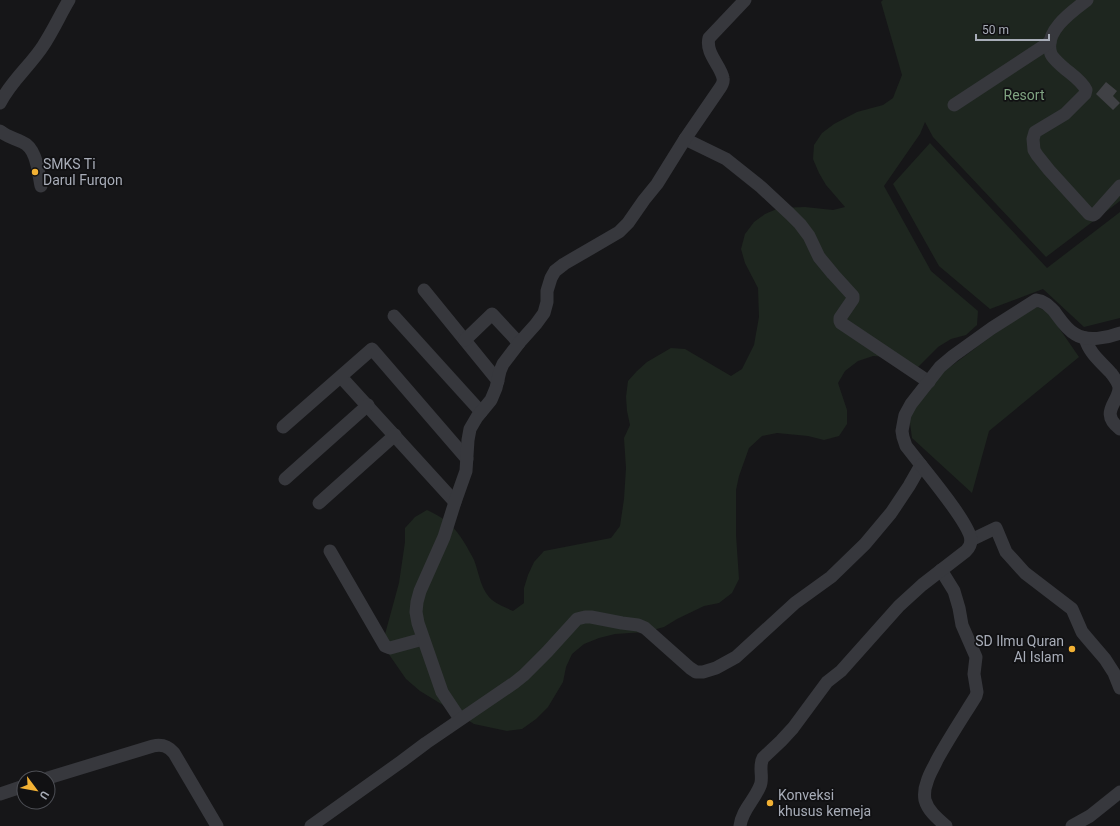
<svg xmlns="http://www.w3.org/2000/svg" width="1120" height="826" font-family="Roboto,sans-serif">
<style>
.green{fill:#1e261f}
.building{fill:#404145}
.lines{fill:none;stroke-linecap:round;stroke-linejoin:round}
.minor{stroke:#37383d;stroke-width:13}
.poi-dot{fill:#f2b134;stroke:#111113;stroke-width:1.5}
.labels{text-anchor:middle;stroke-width:3.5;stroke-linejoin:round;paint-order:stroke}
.park-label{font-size:14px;fill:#7fa381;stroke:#111113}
.poi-label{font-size:14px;fill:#a8adb8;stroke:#111113;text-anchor:start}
</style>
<rect width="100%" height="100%" fill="#161618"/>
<g class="green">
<path d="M883,0H1120V201L1046,257L933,137L925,122L920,134L884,186L931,271L978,311L977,325L966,335L951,339L938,347L916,369L888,357L873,356L858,361L845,371L838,383L847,410V424L839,436L824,440L808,436L777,433L762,436L749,448L739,476L736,490V535L739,579L732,593L719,603L704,606L677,619L664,627L645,632L615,634L599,638L584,644L572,654L566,667L563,682L548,707L536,719L522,729L507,731L474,724L420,691L406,679L388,653L384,638L399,583L405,542V528L415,517L427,510C447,519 456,528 467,547C469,551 472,556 474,560C479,573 480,586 489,597C495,604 505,607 513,611L524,603V588L528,575L534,562L544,551L611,538L620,526L624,499L626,468L624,438L630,425L627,411L626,397L628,381L637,371L647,362L671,348L685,349L731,376L742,369L754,345L759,317L758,288L745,263L741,249L745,234L754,222L765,214L779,208L805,207L833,210L845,207L826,185L819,173L813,159L814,145L822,133L834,124L857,112L883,105L893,98L902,75L881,2Z"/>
<polygon points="930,143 1047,268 1120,212 1120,318 1084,327 1043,289 990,309 939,266 893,184"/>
<polygon points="1033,305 1048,312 1079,357 989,431 972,493 912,438 909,416 938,376"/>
</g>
<polygon class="building" points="1106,82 1117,91 1113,96 1120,103 1113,110 1096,94"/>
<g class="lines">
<g class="minor">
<path d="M1087,0C1071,12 1043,32 1051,54C1053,59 1060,64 1064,68C1071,74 1082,81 1086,90L1085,94L1065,114L1035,132L1033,139L1034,150L1037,155L1049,170L1089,214L1093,215L1096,213L1120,186"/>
<path d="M0,103C11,81 30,66 43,46C53,31 60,15 69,0"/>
<polyline points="954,105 1050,42"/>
<path d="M0,131C7,137 14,138 22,142C37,148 38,172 41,186"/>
<polyline points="685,139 726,159 761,187 790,214 800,224 809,236 819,257 833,274 853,296 853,299 840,318 840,321 841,323 929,382"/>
<polyline points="424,290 498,381"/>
<polyline points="394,316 481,412"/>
<path d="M1085,338C1089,353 1101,362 1111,373C1114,377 1118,382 1119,387C1120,402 1098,412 1120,429"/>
<polyline points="465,340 492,314 519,343"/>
<polyline points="341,377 455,502"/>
<polyline points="283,427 372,349 467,459"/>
<polyline points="285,479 368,405"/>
<polyline points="319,503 395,435"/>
<polyline points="971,540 996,528 1006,552 1025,573 1072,609 1082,632 1087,638 1105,659 1114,673 1120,688"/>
<polyline points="330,551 385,646 390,648 423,639"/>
<path d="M941,570L954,591L959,608L962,625L976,657L974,674L977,692L976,696C963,717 949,738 937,760C934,767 929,774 927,782C925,787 924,794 925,800C928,811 938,819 946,826"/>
<path d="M460,719L442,692L418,623L416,612L417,602L420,591L444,537L455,502L466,471L468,440L470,429L477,417L491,400L496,388L500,371L503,364L519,343L536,324L544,313L547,302V291L551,278L555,271L564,264L619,232L628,223L644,200L657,184L685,139L720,88C722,85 724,82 723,78C721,66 705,53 709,38L745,0"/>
<path d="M48,778L153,746C162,744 168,746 174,753L217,826"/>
<polyline points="0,794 24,786"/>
<path d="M311,826L402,761L426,743L514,683L524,675L547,652L577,619L585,617H591L622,623L638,625L645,628L690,668L696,672H703L716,668L736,657L795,603L831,577L865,544L891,513L909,486L921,465L906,446L903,437L902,431L904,420L905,415L911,404L940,367L953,356L992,328L1036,300C1044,301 1048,305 1054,311C1060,319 1066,329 1075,334C1087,342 1107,338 1120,333"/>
<path d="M740,826C742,810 754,801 760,786C764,778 758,767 763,758L781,741L793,728L827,682L841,671L899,606L922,585L966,551C969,548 971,545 971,540C970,525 932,479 921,465"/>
<polyline points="1072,826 1090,816 1120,792"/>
</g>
</g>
<g class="poi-dot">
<circle cx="35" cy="172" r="4"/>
<circle cx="1072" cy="649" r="4"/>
<circle cx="770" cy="803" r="4"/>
</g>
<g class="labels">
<g class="park-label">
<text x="1024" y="100">Resort</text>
</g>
<g class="poi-label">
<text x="43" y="169">SMKS Ti<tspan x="43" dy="16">Darul Furqon</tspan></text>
<text x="1064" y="646" text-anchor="end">SD Ilmu Quran<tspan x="1064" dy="16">Al Islam</tspan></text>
<text x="778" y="800">Konveksi<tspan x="778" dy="16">khusus kemeja</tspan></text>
</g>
</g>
<g transform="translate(36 790) rotate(122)"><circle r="19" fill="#111113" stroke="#4d4f55"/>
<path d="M0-3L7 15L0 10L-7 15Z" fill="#f2b134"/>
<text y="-6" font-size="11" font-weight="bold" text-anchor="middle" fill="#a8adb8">U</text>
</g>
<path d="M976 34v6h73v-6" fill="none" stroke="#a8adb8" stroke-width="2"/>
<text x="982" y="34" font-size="12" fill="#a8adb8" stroke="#111113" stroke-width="3" paint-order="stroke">50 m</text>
</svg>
